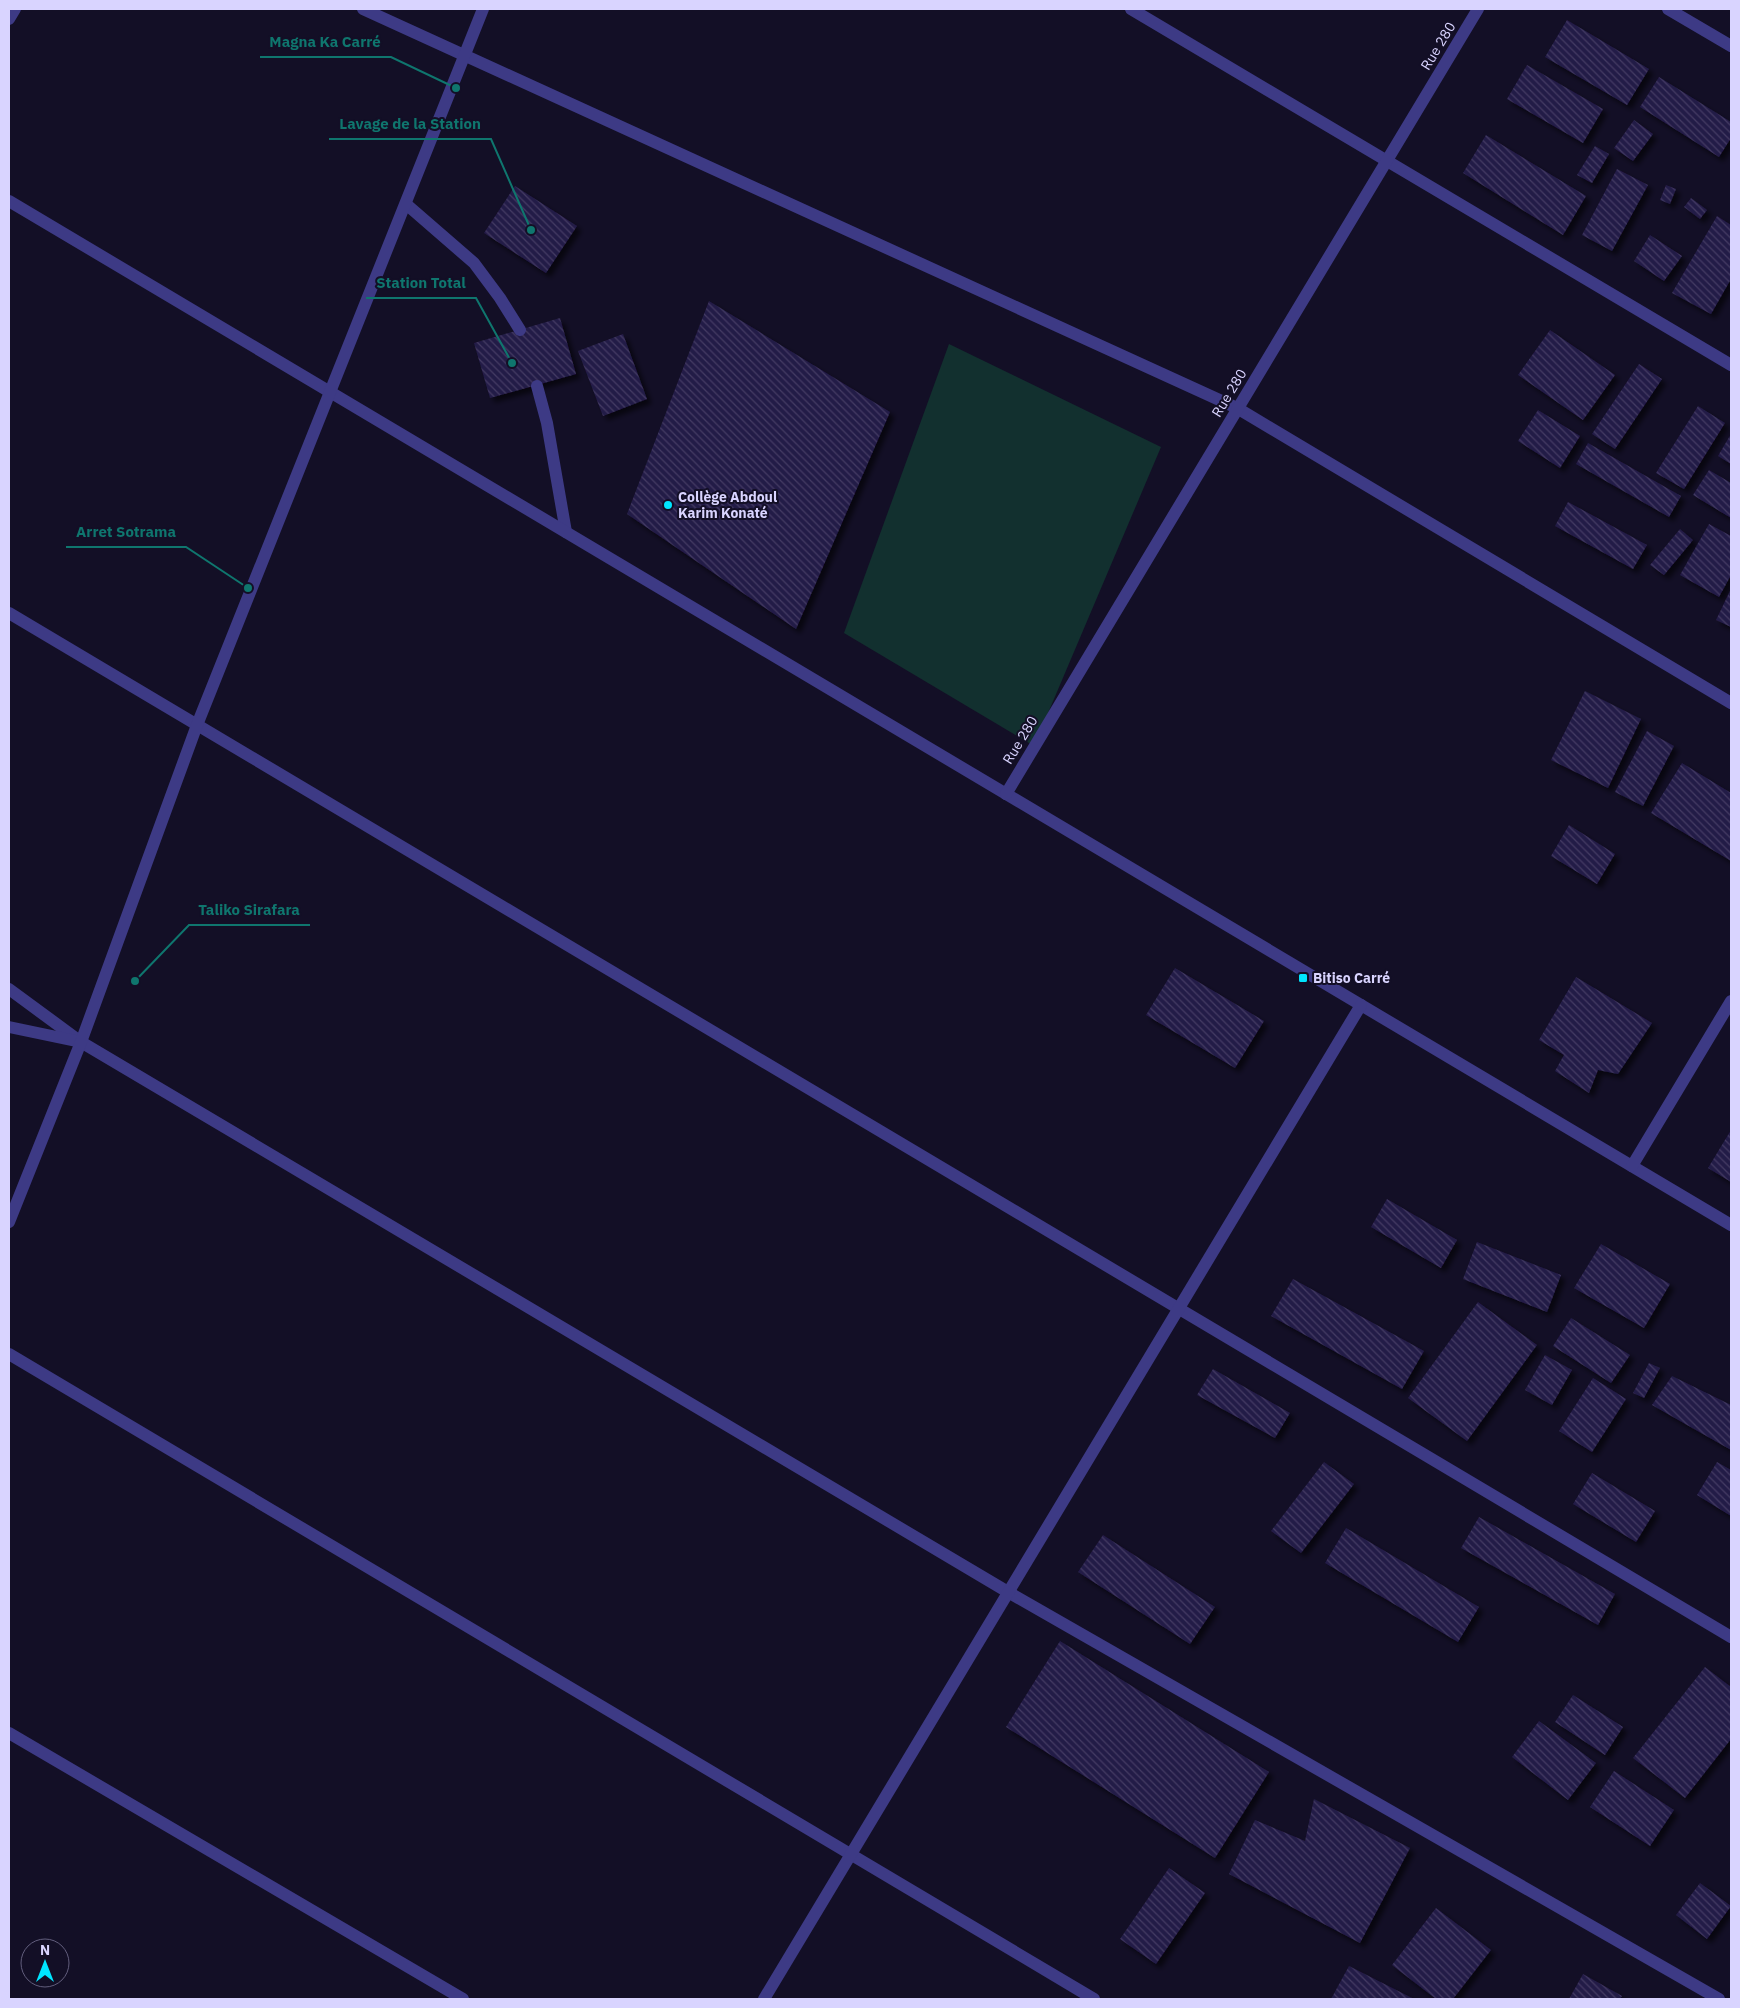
<svg xmlns="http://www.w3.org/2000/svg" width="1740" height="2008" font-family="'IBM Plex Sans',sans-serif">
<style>
.garden{fill:#12302f}
.building{fill:url(#building-back-hatch);filter:url(#shadow)}
.lines{fill:none;stroke-linecap:round;stroke-linejoin:round}
.service{stroke:#3d3a85;stroke-width:12}
.minor{stroke:#3d3a85;stroke-width:12}
.tertiary{stroke:#3d3a85;stroke-width:12}
.poi-dot{fill:#00e5ff;stroke:#130f26;stroke-width:2}
.labels{text-anchor:middle;stroke-width:4;stroke-linejoin:round;paint-order:stroke}
.street-label{font-size:14px;fill:#d9d4ff;stroke:#130f26}
.poi-label{font-size:14px;font-weight:bold;fill:#d9d4ff;stroke:#130f26;text-anchor:start}
.leader{fill:none;stroke:#0f766e;stroke-width:2}
.callout-dot{fill:#0f766e;stroke:#130f26;stroke-width:2}
.callout-label{font-size:15px;text-anchor:middle;font-weight:bold;fill:#0f766e;stroke:#130f26;stroke-width:4;stroke-linejoin:round;paint-order:stroke}
</style>
<defs>
<pattern id="building-back-hatch" width="6" height="6" patternUnits="userSpaceOnUse" patternTransform="scale(1.25)"><rect width="6" height="6" fill="#241b47"/><path d="M-1 5l2 2M0 0l6 6M5-1l2 2" fill="none" stroke="#433b63"/></pattern>
<filter id="shadow"><feDropShadow dx="4.5" dy="4.5" stdDeviation="2.5" flood-color="#0009"/></filter>
</defs>
<rect width="100%" height="100%" fill="#130f26"/>
<polygon class="garden" points="949,344 1161,447 1034,746 844,633"/>
<g class="building">
<polygon points="1567,20 1649,69 1627,105 1545,57"/>
<polygon points="1527,65 1603,109 1583,143 1507,99"/>
<polygon points="1659,77 1731,122 1731,138 1719,157 1640,107"/>
<polygon points="1634,120 1653,134 1633,161 1614,148"/>
<polygon points="1486,135 1586,196 1563,235 1463,173"/>
<polygon points="1595,146 1609,154 1592,183 1577,175"/>
<polygon points="1617,169 1648,185 1612,251 1582,235"/>
<polygon points="1666,185 1676,189 1670,204 1660,200"/>
<polygon points="515,186 577,226 546,273 484,233"/>
<polygon points="1691,198 1707,210 1700,219 1684,207"/>
<polygon points="1717,216 1731,225 1731,279 1711,314 1672,293"/>
<polygon points="1650,235 1682,256 1664,281 1634,261"/>
<polygon points="709,301 890,412 796,629 627,514"/>
<polygon points="560,318 576,374 490,398 474,343"/>
<polygon points="1550,330 1615,375 1583,420 1518,375"/>
<polygon points="623,334 647,399 603,416 578,351"/>
<polygon points="1639,364 1662,379 1615,449 1592,434"/>
<polygon points="1698,406 1725,423 1684,489 1656,473"/>
<polygon points="1538,410 1580,436 1560,468 1518,441"/>
<polygon points="1731,434 1731,464 1718,456"/>
<polygon points="1588,443 1681,496 1669,517 1576,464"/>
<polygon points="1709,470 1731,483 1731,518 1693,495"/>
<polygon points="1568,502 1647,545 1633,569 1555,526"/>
<polygon points="1709,524 1731,536 1731,575 1719,597 1680,575"/>
<polygon points="1680,529 1693,540 1664,575 1650,565"/>
<polygon points="1731,589 1731,627 1716,620"/>
<polygon points="1585,691 1641,719 1608,788 1551,760"/>
<polygon points="1647,731 1674,746 1643,806 1615,792"/>
<polygon points="1682,763 1731,793 1731,861 1651,813"/>
<polygon points="1569,825 1615,854 1597,884 1551,856"/>
<polygon points="1175,968 1264,1021 1235,1068 1146,1015"/>
<polygon points="1576,977 1652,1023 1618,1074 1598,1070 1589,1093 1555,1071 1564,1055 1539,1040"/>
<polygon points="1731,1130 1731,1182 1708,1168"/>
<polygon points="1387,1199 1457,1240 1441,1268 1371,1227"/>
<polygon points="1477,1242 1561,1275 1547,1312 1463,1279"/>
<polygon points="1601,1244 1670,1284 1644,1328 1574,1288"/>
<polygon points="1293,1279 1424,1351 1402,1389 1271,1316"/>
<polygon points="1478,1302 1537,1345 1467,1441 1408,1398"/>
<polygon points="1571,1318 1630,1355 1611,1383 1553,1346"/>
<polygon points="1545,1355 1572,1370 1552,1405 1525,1390"/>
<polygon points="1649,1363 1660,1368 1644,1398 1633,1393"/>
<polygon points="1213,1369 1290,1413 1275,1438 1197,1395"/>
<polygon points="1672,1376 1731,1405 1731,1450 1652,1405"/>
<polygon points="1593,1378 1626,1399 1592,1452 1559,1431"/>
<polygon points="1324,1462 1354,1484 1301,1553 1271,1531"/>
<polygon points="1717,1462 1731,1470 1731,1516 1697,1495"/>
<polygon points="1592,1473 1655,1511 1636,1542 1573,1504"/>
<polygon points="1479,1517 1615,1594 1598,1625 1461,1548"/>
<polygon points="1346,1528 1479,1607 1458,1642 1325,1563"/>
<polygon points="1103,1535 1215,1607 1190,1644 1078,1572"/>
<polygon points="1060,1641 1269,1772 1215,1858 1006,1727"/>
<polygon points="1705,1667 1731,1687 1731,1739 1685,1798 1633,1758"/>
<polygon points="1573,1695 1623,1727 1605,1755 1555,1722"/>
<polygon points="1539,1721 1596,1763 1568,1800 1512,1757"/>
<polygon points="1614,1771 1674,1810 1650,1846 1590,1807"/>
<polygon points="1314,1799 1410,1848 1360,1943 1229,1874 1255,1820 1305,1841"/>
<polygon points="1169,1868 1205,1893 1156,1964 1120,1939"/>
<polygon points="1700,1883 1731,1906 1707,1939 1676,1915"/>
<polygon points="1436,1908 1491,1950 1453,1999 1436,1999 1392,1965"/>
<polygon points="1349,1966 1414,1999 1331,1999"/>
<polygon points="1583,1974 1622,1996 1620,1999 1569,1999"/>
</g>
<g class="lines">
<g class="service">
<polyline points="406,204 474,263 500,298 520,330"/>
<polyline points="537,386 547,423 566,532"/>
</g>
<g class="minor">
<polyline points="363,9 1237,408 1731,703"/>
<polyline points="1131,9 1731,365"/>
<polyline points="1668,9 1731,46"/>
<polyline points="9,19 15,9"/>
<polyline points="9,201 1731,1225"/>
<polyline points="9,613 1731,1637"/>
<polyline points="1006,794 1478,9"/>
<polyline points="9,989 81,1042 1008,1592 1719,1999"/>
<polyline points="9,1027 76,1041"/>
<polyline points="1632,1166 1731,1001"/>
<polyline points="9,1354 1094,1999"/>
<polyline points="9,1733 463,1999"/>
<polyline points="764,1999 1361,1005"/>
</g>
<polyline class="tertiary" points="9,1222 81,1042 197,725 483,9"/>
</g>
<g class="poi-dot">
<circle cx="668" cy="505" r="5"/>
<rect x="1298" y="973" width="10" height="10" rx="2.5"/>
</g>
<g class="labels">
<g class="street-label">
<text transform="translate(1438 46) rotate(-59)" y="5">Rue 280</text>
<text transform="translate(1229 393) rotate(-59)" y="5">Rue 280</text>
<text transform="translate(1020 740) rotate(-59)" y="5">Rue 280</text>
</g>
<g class="poi-label">
<text x="678" y="502">Collège Abdoul<tspan x="678" dy="16">Karim Konaté</tspan></text>
<text x="1313" y="983">Bitiso Carré</text>
</g>
</g>
<path class="leader" d="M456 88L391 57H260M531 230L491 139H329M512 363L476 298H366M248 588L186 547H66M135 981L189 925H310"/>
<g class="callout-dot">
<circle cx="456" cy="88" r="5"/>
<circle cx="531" cy="230" r="5"/>
<circle cx="512" cy="363" r="5"/>
<circle cx="248" cy="588" r="5"/>
<circle cx="135" cy="981" r="5"/>
</g>
<g class="callout-label">
<text x="325" y="47">Magna Ka Carré</text>
<text x="410" y="129">Lavage de la Station</text>
<text x="421" y="288">Station Total</text>
<text x="126" y="537">Arret Sotrama</text>
<text x="249" y="915">Taliko Sirafara</text>
</g>
<rect width="1740" height="2008" fill="none" stroke="#d9d4ff" stroke-width="20"/>
<g transform="translate(45 1963)"><circle r="24" fill="#130f26" stroke="#625e7d"/>
<path d="M0-4L9 19L0 12L-9 19Z" fill="#00e5ff"/>
<text y="-8" font-size="14" font-weight="bold" text-anchor="middle" fill="#d9d4ff">N</text>
</g>
</svg>
